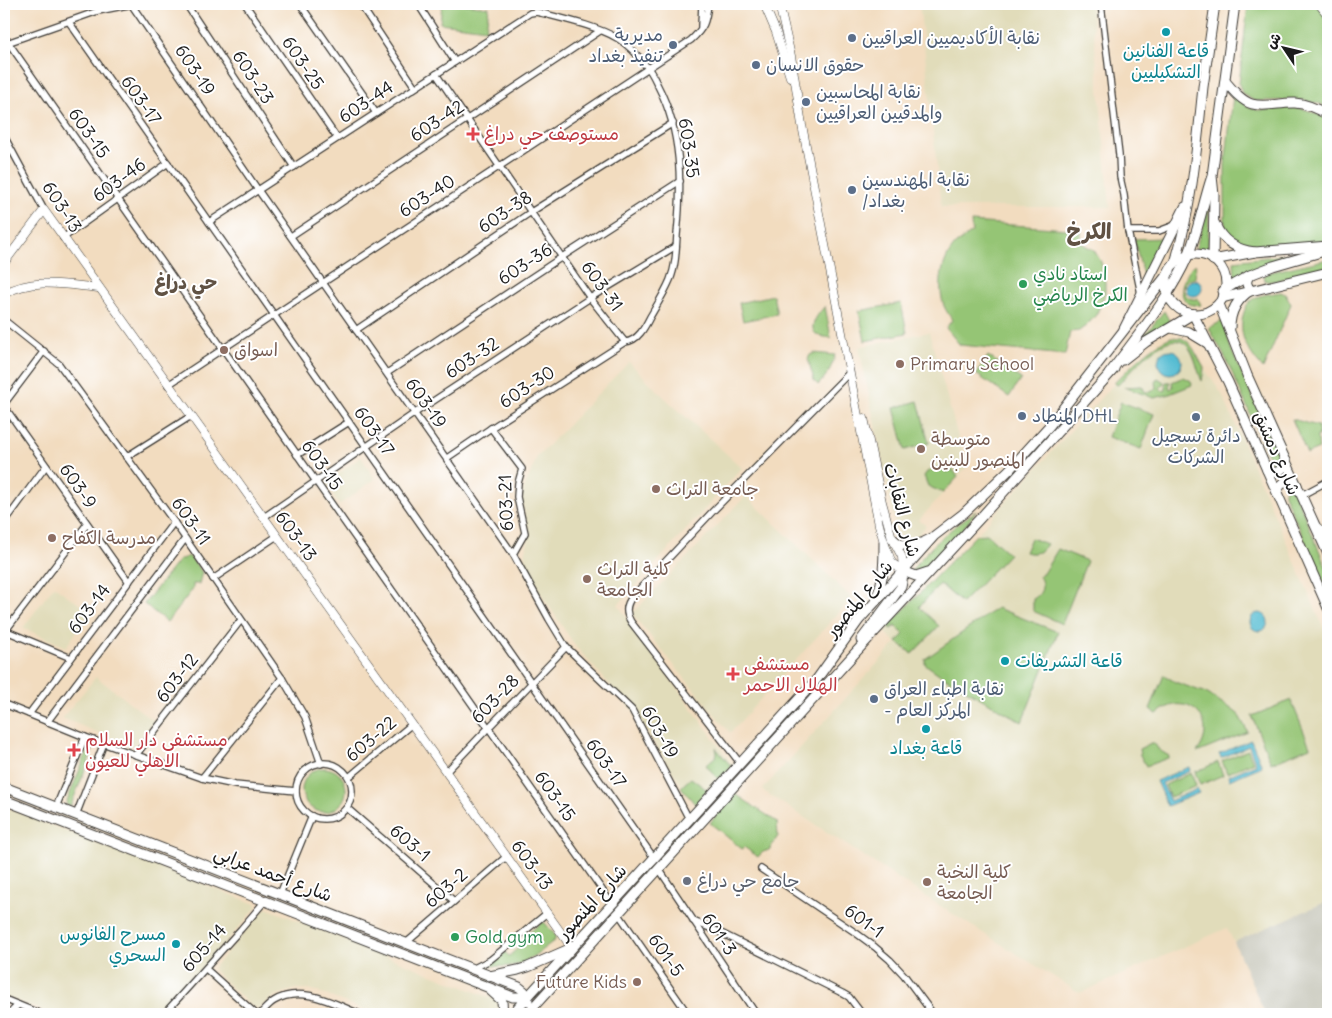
<svg xmlns="http://www.w3.org/2000/svg" width="1332" height="1018" font-family="Delius,'Playpen Sans Arabic',sans-serif">
<style>
.built{fill:#e1dcba}
.industrial{fill:#c5c5b8}
.green{fill:#95c574;stroke:#587048}
.water{fill:#53bbd1;stroke:#386c76}
.lines{fill:none;stroke-linecap:round;stroke-linejoin:round}
.pedestrian-casing{stroke:#3c3934;stroke-width:6}
.minor-casing{stroke:#3c3934;stroke-width:8}
.tertiary-casing{stroke:#3c3934;stroke-width:9}
.secondary-casing{stroke:#3c3934;stroke-width:11}
.primary-casing{stroke:#3c3934;stroke-width:11}
.pedestrian{stroke:#fff;stroke-width:4.5}
.minor{stroke:#fff;stroke-width:5.5}
.tertiary{stroke:#fff;stroke-width:8}
.secondary{stroke:#fff;stroke-width:9}
.primary{stroke:#fff;stroke-width:9}
.culture-dot{fill:#0f9aa8;stroke:#fff;stroke-width:2}
.service-dot{fill:#5c6f8a;stroke:#fff;stroke-width:2}
.health-dot{fill:#e0444e;stroke:#fff;stroke-width:2}
.leisure-dot{fill:#2e9e5b;stroke:#fff;stroke-width:2}
.education-dot{fill:#8d6e63;stroke:#fff;stroke-width:2}
.worship-dot{fill:#6b7280;stroke:#fff;stroke-width:2}
.labels{text-anchor:middle;stroke-width:4;stroke-linejoin:round;paint-order:stroke}
.service-label{font-size:18px;fill:#4e5e75;stroke:#fff;text-anchor:start}
.culture-label{font-size:18px;fill:#0d838f;stroke:#fff}
.street-label{font-size:18px;fill:#1c1c1c;stroke:#fff}
.health-label{font-size:18px;fill:#be3a42;stroke:#fff;text-anchor:start}
.leisure-label{font-size:18px;fill:#27864d;stroke:#fff;text-anchor:start}
.education-label{font-size:18px;fill:#785e54;stroke:#fff;text-anchor:start}
.worship-label{font-size:18px;fill:#5b616d;stroke:#fff;text-anchor:start}
.neighbourhood-label{font-size:19px;font-weight:bold;fill:#605244;stroke:#fff}
.district-label{font-size:22px;font-weight:bold;fill:#605244;stroke:#fff}
</style>
<rect width="100%" height="100%" fill="#fff"/>
<filter id="ink" filterUnits="userSpaceOnUse"><feTurbulence type="fractalNoise" baseFrequency=".02" numOctaves="2"/><feDisplacementMap in="SourceGraphic" scale="10" xChannelSelector="R" yChannelSelector="G"/><feConvolveMatrix kernelMatrix="1 2 1 2 8 2 1 2 1" color-interpolation-filters="sRGB"/></filter>
<filter id="wash" filterUnits="userSpaceOnUse"><feTurbulence type="fractalNoise" baseFrequency=".0096" numOctaves="4" result="noise"/><feDisplacementMap in="SourceGraphic" scale="20" xChannelSelector="R" yChannelSelector="G"/><feGaussianBlur stdDeviation="1.12" result="paint"/><feColorMatrix in="noise" values="0 0 0 0 0 0 0 0 0 0 0 0 0 0 0 0 0 1.4 0 .05"/><feComposite in="paint" operator="in"/></filter>
<g filter="url(#wash)">
<rect width="100%" height="100%" fill="#f2dcbf"/>
<g class="built">
<polygon points="919,4 1091,4 1110,207 941,207 924,44"/>
<polygon points="929,332 958,437 968,465 919,520 926,526 916,537 908,539 900,536 897,533 859,347"/>
<polygon points="1171,337 1182,338 1191,345 1204,368 1222,394 1328,638 1328,901 1234,942 1227,928 1080,993 959,918 762,790 896,643 884,631 976,535 1107,391 1143,355 1154,346"/>
<polygon points="629,362 666,399 742,468 618,605 733,766 695,806 633,711 576,647 543,597 524,561 529,537 521,497 537,457"/>
<polygon points="361,457 375,479 339,505 326,483"/>
<polygon points="746,496 852,598 730,733 632,614"/>
<polygon points="54,586 90,612 66,647 23,628"/>
<polygon points="96,677 154,721 134,747 62,718"/>
<polygon points="4,807 255,904 257,907 161,1014 52,1014 12,999 4,995"/>
<polygon points="266,908 496,1000 499,1008 499,1014 375,1014 310,989 296,989 286,992 275,996 260,1008 257,1008 252,1007 214,971 213,968"/>
</g>
<polygon class="industrial" points="1328,901 1328,1014 1265,1014 1234,942"/>
<g class="green">
<polygon points="442,4 464,4 489,7 486,29 440,23"/>
<polygon points="1248,4 1328,4 1328,109 1321,104 1302,100 1254,101 1242,93 1239,84"/>
<path d="M1233,96C1239,100 1246,106 1253,109C1263,113 1286,106 1299,108C1310,110 1319,115 1328,119V242L1286,246L1247,248L1237,245L1225,233V165Z"/>
<path d="M1209,207L1208,248C1205,250 1199,250 1196,247Z"/>
<path d="M971,222L1081,230V243L1094,250L1101,262L1105,278V293L1101,304L1096,315L1087,325L1079,331L1070,332L1065,355L960,345L946,328L952,320C950,316 946,311 944,306C937,286 941,260 956,244C961,240 967,236 972,232Z"/>
<polygon points="1165,238 1144,279 1134,239"/>
<polygon points="1301,253 1302,255 1235,279 1234,261"/>
<polygon points="1328,259 1328,268 1274,281 1265,281 1264,275 1271,272"/>
<path d="M1196,264L1195,278L1187,280L1183,287C1184,296 1189,300 1198,299L1201,305C1172,309 1181,272 1196,264Z"/>
<path d="M1281,292L1285,294L1291,304L1263,369C1256,360 1249,352 1245,342C1239,329 1241,307 1254,298C1260,295 1275,293 1281,292Z"/>
<polygon points="773,295 777,314 743,321 739,303"/>
<polygon points="901,303 907,333 865,341 859,311"/>
<path d="M825,306L831,338C827,337 819,337 816,334C807,326 820,312 825,306Z"/>
<polygon points="1164,311 1170,322 1140,341"/>
<polygon points="1222,321 1231,349 1282,463 1277,468 1273,466 1226,359 1209,328"/>
<path d="M1171,337L1182,338L1188,342L1193,348L1204,368L1202,381C1197,370 1196,358 1189,348C1170,322 1131,371 1118,385L1114,383C1132,366 1148,347 1171,337Z"/>
<path d="M814,353L835,355C832,367 827,376 818,385L814,380L808,359L810,355Z"/>
<polygon points="988,356 1021,379 1009,397 976,374"/>
<polygon points="1184,377 1191,381 1192,385 1167,395 1154,398 1124,387 1142,386 1145,392 1151,392 1156,388 1155,382 1158,378 1164,382 1163,385 1160,388 1163,391 1166,390 1166,387 1165,385 1166,382 1170,382 1169,388 1171,389 1173,387 1172,382"/>
<polygon points="918,401 929,443 905,450 894,408"/>
<polygon points="1121,402 1154,414 1141,449 1108,437"/>
<polygon points="1292,419 1318,426 1319,436 1317,436 1317,439 1318,440 1319,449 1307,454"/>
<polygon points="944,465 946,472 953,470 958,477 943,493 928,486 924,476 927,472"/>
<polygon points="1289,487 1293,489 1328,571 1328,593 1284,494 1284,490"/>
<path d="M976,511C971,521 933,564 924,568C920,570 916,571 912,571V570C929,547 952,527 976,511Z"/>
<polygon points="987,534 1009,554 962,603 940,584 919,607 939,626 912,654 897,642 904,634 895,626 891,629 888,626 976,535"/>
<path d="M1031,538L1047,544C1042,552 1035,555 1025,552Z"/>
<path d="M1058,549L1087,561L1062,624L1033,611V599C1042,594 1045,586 1039,576L1044,572Z"/>
<polygon points="189,556 202,572 199,584 193,584 193,589 167,622 144,604 179,560"/>
<polygon points="997,608 1058,632 1022,722 942,676 925,664 925,659"/>
<path d="M1164,675L1175,682L1206,693L1230,708L1238,714L1248,732L1199,752H1197C1221,721 1186,688 1157,714L1150,709Z"/>
<polygon points="1291,700 1310,747 1271,763 1252,716"/>
<polygon points="1151,743 1154,743 1159,750 1169,756 1168,758 1146,766 1140,755 1139,749"/>
<polygon points="89,747 92,747 93,750 71,805 68,806 66,803"/>
<polygon points="716,748 731,766 731,768 720,778 718,779 706,765 716,756 717,753"/>
<polygon points="1248,750 1253,762 1227,773 1222,761"/>
<polygon points="1218,762 1223,775 1200,785 1195,772"/>
<circle cx="324" cy="790" r="22"/>
<polygon points="1191,773 1196,786 1170,797 1165,785"/>
<polygon points="691,778 707,790 695,804 681,787"/>
<polygon points="734,793 777,822 778,836 769,850 763,852 758,857 744,847 742,849 710,823"/>
<path d="M542,922L545,923L555,935V940C541,950 527,964 510,966C502,967 494,966 485,965L492,963L505,952L509,956L526,941L524,937Z"/>
</g>
<g class="water">
<circle cx="1194" cy="288" r="8"/>
<circle cx="1170" cy="362" r="12"/>
<circle cx="1259" cy="622" r="9"/>
<polygon points="1251,740 1262,766 1229,780 1228,776 1256,764 1249,746 1221,758 1219,754"/>
<polygon points="1189,767 1190,771 1162,783 1170,801 1197,789 1199,793 1167,806 1156,781"/>
</g>
</g>
<g filter="url(#ink)">
<g class="lines">
<g class="pedestrian-casing">
<polyline id="pedestrian" points="1317,4 1328,18"/>
</g>
<g class="minor-casing">
<g id="minor">
<polyline points="131,4 258,190 513,554 549,619 566,647 632,710 689,819"/>
<polyline points="186,4 294,167"/>
<polyline points="245,4 337,138"/>
<polyline points="300,4 376,113"/>
<polyline points="360,4 415,87"/>
<polyline points="418,4 455,62"/>
<polyline points="1101,4 1119,155 1120,177 1124,195 1128,231 1141,294"/>
<polyline points="69,22 654,858"/>
<polyline points="701,26 702,4"/>
<polyline points="8,42 612,904"/>
<polyline points="4,44 98,11 133,4"/>
<polyline points="436,74 590,298 625,342"/>
<polyline points="4,136 44,210"/>
<path d="M209,222L530,13L536,12L541,13C564,19 596,26 617,38C628,45 639,56 647,67C652,72 655,80 658,86C682,132 682,184 677,235C676,250 676,266 670,280C665,292 657,305 650,317C645,327 638,341 625,342L491,428L447,458"/>
<polyline points="1128,231 1159,231 1175,225"/>
<polyline points="291,236 600,31"/>
<polyline points="63,238 168,163"/>
<polyline points="4,320 59,364 174,522 282,678 305,717 321,764"/>
<polyline points="356,330 531,212 673,123"/>
<polyline points="387,373 562,257 680,181"/>
<path d="M168,385L691,40C704,28 706,22 708,4"/>
<polyline points="4,404 44,351"/>
<polyline points="4,406 129,582"/>
<polyline points="491,428 522,469 518,483 517,497 525,533 513,554"/>
<polyline points="297,455 349,422"/>
<polyline points="126,457 191,416"/>
<polyline points="1302,495 1328,481"/>
<polyline points="264,517 415,413 590,298 676,246"/>
<polyline points="4,523 46,466"/>
<polyline points="213,579 277,536"/>
<polyline points="4,630 71,658"/>
<polyline points="6,630 87,524"/>
<polyline points="4,704 85,737 202,778 235,785 296,791"/>
<polyline points="29,714 174,522"/>
<polyline points="47,722 185,539"/>
<polyline points="136,755 241,620"/>
<path d="M740,763L631,622C625,613 626,604 633,596L713,511L850,372"/>
<circle cx="324" cy="791" r="28"/>
<polyline points="446,772 566,647"/>
<polyline points="349,777 412,724"/>
<polyline points="202,778 282,678"/>
<polyline points="56,807 85,737"/>
<polyline points="347,808 454,901"/>
<polyline points="76,815 104,743"/>
<polyline points="659,869 756,1014"/>
<polyline points="761,869 856,933 875,947 890,960 904,975 933,1014"/>
<polyline points="280,894 312,816"/>
<polyline points="618,913 688,1014"/>
<polyline points="693,921 717,931 842,993 849,997 862,1014"/>
<polyline points="406,943 507,856"/>
<polyline points="206,969 256,1014"/>
<polyline points="472,969 490,960 547,913"/>
<polyline points="4,999 41,1014"/>
<polyline points="9,1014 18,1005"/>
<polyline points="164,1014 241,929 265,901"/>
<path d="M260,1014C265,1009 269,1004 274,1001C301,984 335,1004 360,1014"/>
</g>
</g>
<g class="tertiary-casing">
<g id="tertiary">
<polyline points="764,4 776,32 790,77"/>
<polyline points="779,4 791,56 802,125 879,525 884,542 892,563 903,571"/>
<polyline points="4,263 44,210 572,948"/>
<path d="M4,294C33,277 67,285 99,288"/>
<polyline points="864,418 882,502 892,538 902,557 903,571"/>
<polyline points="1317,527 1328,536"/>
</g>
</g>
<g class="secondary-casing">
<g id="secondary">
<polyline points="1213,260 1255,252 1328,246"/>
<path d="M1251,290C1246,286 1245,280 1250,275L1273,266L1328,250"/>
<polyline points="1222,298 1328,272"/>
<polyline points="1123,360 1146,342 1193,314"/>
<path d="M892,538C903,550 917,546 930,539"/>
<polyline points="903,571 916,576 928,572"/>
<path d="M877,596C884,579 884,560 884,542"/>
<polyline points="861,640 901,587 902,582 903,571"/>
<polyline points="4,787 519,987 524,991 528,1001"/>
<polyline points="4,800 513,997 528,997"/>
<polyline points="490,976 518,970 528,967 567,950"/>
<polyline points="491,991 502,1001 503,1014"/>
<polyline points="512,1014 817,679 859,620 934,536 964,513 1009,470 1050,425 1170,271"/>
<polyline points="527,1014 856,652 983,515 1114,369"/>
</g>
</g>
<g class="primary-casing">
<g id="primary">
<path d="M1225,81C1232,89 1241,101 1252,104C1266,108 1281,102 1295,103C1308,104 1318,109 1328,115"/>
<path d="M1215,224C1222,241 1237,250 1255,252"/>
<circle cx="1196" cy="284" r="30"/>
<polyline points="1213,260 1214,195 1212,176 1235,4"/>
<path d="M1175,263C1192,206 1197,146 1203,87C1207,59 1211,31 1215,4"/>
<polyline points="1223,291 1234,284 1250,275"/>
<polyline points="1219,304 1247,375 1328,554"/>
<polyline points="1193,314 1228,382 1328,608"/>
<polyline points="1171,328 1189,332 1207,343"/>
<path d="M1230,328C1230,312 1237,299 1251,290"/>
<polyline points="1124,329 1185,207"/>
<path d="M1109,374C1137,336 1169,299 1188,256C1198,231 1203,204 1211,179"/>
<path d="M1267,470C1275,476 1284,470 1286,461"/>
<path d="M1277,491C1280,484 1285,480 1293,481L1297,485"/>
</g>
</g>
<use href="#pedestrian" class="pedestrian"/>
<use href="#minor" class="minor"/>
<use href="#tertiary" class="tertiary"/>
<use href="#secondary" class="secondary"/>
<use href="#primary" class="primary"/>
</g>
</g>
<g class="culture-dot">
<circle cx="1166" cy="32" r="5"/>
<circle cx="1005" cy="661" r="5"/>
<circle cx="926" cy="729" r="5"/>
<circle cx="176" cy="944" r="5"/>
</g>
<g class="service-dot">
<circle cx="852" cy="38" r="5"/>
<circle cx="673" cy="45" r="5"/>
<circle cx="756" cy="65" r="5"/>
<circle cx="806" cy="102" r="5"/>
<circle cx="852" cy="190" r="5"/>
<circle cx="1022" cy="416" r="5"/>
<circle cx="1196" cy="417" r="5"/>
<circle cx="874" cy="699" r="5"/>
</g>
<g class="health-dot">
<path d="M470.5 126.5h5v5h5v5h-5v5h-5v-5h-5v-5h5z"/>
<path d="M730.5 666.5h5v5h5v5h-5v5h-5v-5h-5v-5h5z"/>
<path d="M71.5 742.5h5v5h5v5h-5v5h-5v-5h-5v-5h5z"/>
</g>
<g class="leisure-dot">
<circle cx="1023" cy="284" r="5"/>
<circle cx="455" cy="937" r="5"/>
</g>
<g class="education-dot">
<circle cx="224" cy="350" r="5"/>
<circle cx="900" cy="364" r="5"/>
<circle cx="921" cy="449" r="5"/>
<circle cx="656" cy="489" r="5"/>
<circle cx="52" cy="538" r="5"/>
<circle cx="587" cy="579" r="5"/>
<circle cx="927" cy="882" r="5"/>
<circle cx="637" cy="982" r="5"/>
</g>
<circle class="worship-dot" cx="687" cy="881" r="5"/>
<g class="labels">
<g class="service-label">
<text x="663" y="41" text-anchor="end">مديرية<tspan x="663" dy="21">تنفيذ بغداد</tspan></text>
<text x="862" y="44">نقابة الأكاديميين العراقيين</text>
<text x="766" y="71">حقوق الانسان</text>
<text x="816" y="98">نقابة المحاسبين<tspan x="816" dy="21">والمدقيين العراقيين</tspan></text>
<text x="862" y="186">نقابة المهندسين<tspan x="862" dy="21">/بغداد</tspan></text>
<text x="1032" y="422">المنطاد DHL</text>
<text x="1196" y="442" text-anchor="middle">دائرة تسجيل<tspan x="1196" dy="21">الشركات</tspan></text>
<text x="884" y="695">نقابة اطباء العراق<tspan x="884" dy="21">- المركز العام</tspan></text>
</g>
<g class="culture-label">
<text x="1166" y="57">قاعة الفنانين<tspan x="1166" dy="21">التشكيليين</tspan></text>
<text x="1015" y="667" text-anchor="start">قاعة التشريفات</text>
<text x="926" y="754">قاعة بغداد</text>
<text x="166" y="940" text-anchor="end">مسرح الفانوس<tspan x="166" dy="21">السحري</tspan></text>
</g>
<g class="street-label">
<text transform="translate(303 63) rotate(56)" y="6">603-25</text>
<text transform="translate(195 70) rotate(56)" y="6">603-19</text>
<text transform="translate(253 77) rotate(57)" y="6">603-23</text>
<text transform="translate(141 100) rotate(55)" y="6">603-17</text>
<text transform="translate(366 102) rotate(-33)" y="6">603-44</text>
<text transform="translate(437 121) rotate(-33)" y="6">603-42</text>
<text transform="translate(89 133) rotate(55)" y="6">603-15</text>
<text transform="translate(689 148) rotate(82)" y="6">603-35</text>
<text transform="translate(119 180) rotate(-36)" y="6">603-46</text>
<text transform="translate(427 196) rotate(-33)" y="6">603-40</text>
<text transform="translate(62 207) rotate(57)" y="6">603-13</text>
<text transform="translate(505 212) rotate(-34)" y="6">603-38</text>
<text transform="translate(525 264) rotate(-33)" y="6">603-36</text>
<text transform="translate(602 286) rotate(54)" y="6">603-31</text>
<text transform="translate(472 358) rotate(-33)" y="6">603-32</text>
<text transform="translate(527 387) rotate(-33)" y="6">603-30</text>
<text transform="translate(426 403) rotate(55)" y="6">603-19</text>
<text transform="translate(374 431) rotate(55)" y="6">603-17</text>
<text transform="translate(1277 453) rotate(66)" y="6">شارع دمشق</text>
<text transform="translate(322 465) rotate(55)" y="6">603-15</text>
<text transform="translate(78 486) rotate(55)" y="6">603-9</text>
<text transform="translate(506 503) rotate(-92)" y="6">603-21</text>
<text transform="translate(902 510) rotate(75)" y="6">شارع النقابات</text>
<text transform="translate(191 521) rotate(55)" y="6">603-11</text>
<text transform="translate(296 536) rotate(54)" y="6">603-13</text>
<text transform="translate(859 599) rotate(-50)" y="6">شارع المنصور</text>
<text transform="translate(89 609) rotate(-53)" y="6">603-14</text>
<text transform="translate(177 678) rotate(-52)" y="6">603-12</text>
<text transform="translate(495 699) rotate(-46)" y="6">603-28</text>
<text transform="translate(660 732) rotate(61)" y="6">603-19</text>
<text transform="translate(371 739) rotate(-40)" y="6">603-22</text>
<text transform="translate(606 763) rotate(55)" y="6">603-17</text>
<text transform="translate(555 796) rotate(55)" y="6">603-15</text>
<text transform="translate(410 843) rotate(41)" y="6">603-1</text>
<text transform="translate(532 865) rotate(54)" y="6">603-13</text>
<text transform="translate(273 874) rotate(21)" y="6">شارع أحمد عرابي</text>
<text transform="translate(446 888) rotate(-41)" y="6">603-2</text>
<text transform="translate(592 902) rotate(-48)" y="6">شارع المنصور</text>
<text transform="translate(864 921) rotate(36)" y="6">601-1</text>
<text transform="translate(719 934) rotate(56)" y="6">601-3</text>
<text transform="translate(204 948) rotate(-48)" y="6">605-14</text>
<text transform="translate(666 955) rotate(55)" y="6">601-5</text>
</g>
<g class="health-label">
<text x="484" y="140">مستوصف حي دراغ</text>
<text x="744" y="670">مستشفى<tspan x="744" dy="21">الهلال الاحمر</tspan></text>
<text x="85" y="746">مستشفى دار السلام<tspan x="85" dy="21">الاهلي للعيون</tspan></text>
</g>
<g class="leisure-label">
<text x="1033" y="280">استاد نادي<tspan x="1033" dy="21">الكرخ الرياضي</tspan></text>
<text x="465" y="943">Gold gym</text>
</g>
<g class="education-label">
<text x="234" y="356">اسواق</text>
<text x="910" y="370">Primary School</text>
<text x="931" y="445">متوسطة<tspan x="931" dy="21">المنصور للبنين</tspan></text>
<text x="666" y="495">جامعة التراث</text>
<text x="62" y="544">مدرسة الكفاح</text>
<text x="597" y="575">كلية التراث<tspan x="597" dy="21">الجامعة</tspan></text>
<text x="937" y="878">كلية النخبة<tspan x="937" dy="21">الجامعة</tspan></text>
<text x="627" y="988" text-anchor="end">Future Kids</text>
</g>
<g class="worship-label">
<text x="697" y="887">جامع حي دراغ</text>
</g>
<g class="neighbourhood-label">
<text x="186" y="289">حي دراغ</text>
</g>
<g class="district-label">
<text x="1089" y="239">الكرخ</text>
</g>
</g>
<rect width="1332" height="1018" fill="none" stroke="#fff" stroke-width="20"/>
<g transform="translate(1284 48) rotate(305)" stroke="#ffffff" stroke-width="4" paint-order="stroke">
<path d="M0-4L9 19L0 12L-9 19Z" fill="#1c1c1c"/>
<text y="-8" font-size="14" font-weight="bold" text-anchor="middle" fill="#1c1c1c">ش</text>
</g>
</svg>
